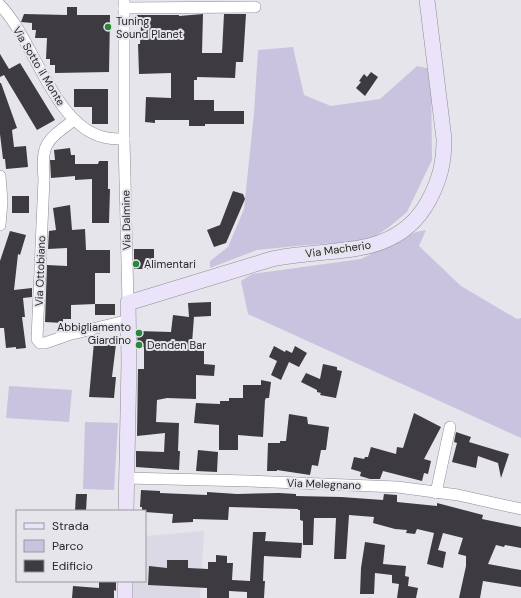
<svg xmlns="http://www.w3.org/2000/svg" width="521" height="598" font-family="'DM Sans',sans-serif">
<style>
.built{fill:#dcd9e6}
.green{fill:#cac3df}
.building{fill:#3d3b40}
.lines{fill:none;stroke-linecap:round;stroke-linejoin:round}
.street-casing{stroke:#8e8c92;stroke-width:12}
.secondary-casing{stroke:#8e8c92;stroke-width:16}
.street{stroke:#fff;stroke-width:11}
.secondary{stroke:#eae3fa;stroke-width:15}
.poi-dot{fill:#26883c;stroke:#e6e5eb;stroke-width:1.5}
.labels{text-anchor:middle;stroke-width:4;stroke-linejoin:round;paint-order:stroke}
.poi-label{font-size:11px;fill:#272629;stroke:#e6e5eb;text-anchor:start}
.street-label{font-size:11px;fill:#272629;stroke:#e6e5eb}
</style>
<rect width="100%" height="100%" fill="#e6e5eb"/>
<polygon class="built" points="204,531 200,598 134,598 131,596 130,581 145,581 145,536"/>
<g class="green">
<polygon points="293,47 304,95 331,106 380,99 417,66 431,69 432,160 407,212 389,227 374,237 353,242 306,245 257,250 210,268 210,261 228,247 244,209 254,113 258,50"/>
<polygon points="426,230 419,246 461,286 517,319 521,318 521,438 248,314 241,281 252,274 361,259 416,232"/>
<polygon points="9,386 72,390 69,422 6,418"/>
<polygon points="85,422 118,423 114,490 83,489"/>
</g>
<g class="building">
<polygon points="67,7 77,7 77,15 110,15 109,72 55,73 55,65 50,65 50,59 46,59 47,38 35,38 36,30 32,30 32,23 21,22 24,14 67,15"/>
<polygon points="203,14 202,53 222,53 224,14 246,14 243,62 236,62 235,78 197,77 197,80 194,80 194,100 214,100 214,111 244,111 244,124 205,124 205,126 189,126 189,120 155,120 155,123 145,122 146,97 171,98 171,73 139,74 138,44 140,44 141,25 138,22 137,15 179,15 179,16"/>
<polygon points="0,54 9,69 20,63 55,120 37,130 4,75 0,77"/>
<polygon points="371,72 378,77 365,96 356,88 361,82 359,81 364,74 367,77"/>
<polygon points="0,83 1,83 17,128 12,130 14,147 26,146 28,167 6,169 5,159 3,159 0,134"/>
<polygon points="74,89 108,89 108,124 92,124 92,107 74,107"/>
<polygon points="70,148 71,155 75,155 75,164 98,164 99,161 108,161 108,189 110,189 109,223 92,223 92,179 75,180 75,176 51,178 50,160 55,160 54,150"/>
<polygon points="233,191 243,194 245,199 226,243 214,247 207,230 220,225"/>
<rect x="12" y="196" width="17" height="17"/>
<polygon points="70,205 72,230 85,229 86,250 110,250 110,273 95,273 95,304 71,305 71,319 63,319 63,323 45,322 47,265 67,266 67,248 48,249 49,231 56,230 53,208"/>
<polygon points="10,231 26,235 20,255 18,254 14,290 32,288 32,297 23,298 25,317 22,317 26,348 16,349 16,347 6,348 4,328 0,328 0,261"/>
<rect x="134" y="249" width="20" height="20"/>
<polygon points="211,302 211,316 192,317 194,317 192,343 204,344 204,364 215,365 214,376 196,375 196,399 167,398 157,400 156,422 179,423 178,451 180,451 179,470 136,467 136,451 164,452 165,433 137,436 138,369 144,369 144,347 138,347 137,331 171,332 173,315 189,317 188,303"/>
<rect x="95" y="304" width="20" height="11"/>
<polygon points="94,342 116,344 112,377 116,377 114,398 89,397"/>
<polygon points="274,346 285,352 286,350 292,353 295,346 307,353 299,367 289,362 281,380 271,375 277,361 269,357"/>
<polygon points="323,364 337,367 337,370 342,371 336,398 320,395 321,393 317,392 317,390 301,382 306,373 320,379"/>
<polygon points="261,380 271,382 269,398 266,398 265,400 263,437 238,435 238,450 219,450 219,425 194,423 196,403 220,404 220,401 229,401 229,398 243,398 243,385 261,385"/>
<polygon points="414,413 441,427 424,459 431,461 428,474 424,473 422,481 383,471 380,479 370,479 360,476 361,472 351,469 354,457 364,459 365,457 368,457 371,447 396,454 397,447 403,448"/>
<polygon points="289,414 307,417 308,424 329,427 326,450 321,450 318,466 312,465 310,475 277,470 277,471 267,471 268,443 280,443 280,441 286,441"/>
<polygon points="456,432 471,437 469,442 509,454 501,478 498,463 478,456 476,468 452,462 457,443 454,442"/>
<polygon points="198,450 218,452 217,472 196,471"/>
<polygon points="141,490 160,491 160,493 207,495 207,492 237,494 279,493 296,494 296,496 341,497 383,500 384,494 397,495 397,502 437,506 437,503 483,515 482,519 521,527 521,548 505,545 504,547 496,545 488,564 521,570 521,587 483,581 480,598 459,598 466,566 466,556 458,554 463,538 443,533 438,550 446,552 443,568 427,564 434,533 417,529 415,534 406,533 407,530 395,529 373,523 374,517 349,515 346,559 334,559 336,518 314,518 313,545 303,545 303,521 300,520 300,510 298,510 298,509 229,507 228,520 193,519 193,522 172,523 173,514 145,512 145,511 142,511 142,507 140,507"/>
<polygon points="76,494 87,494 86,511 75,511"/>
<polygon points="253,532 266,532 265,541 302,543 301,558 264,556 263,581 265,581 264,598 247,598 247,592 229,591 229,598 207,598 207,588 148,585 149,566 167,568 167,560 188,560 188,568 208,569 208,562 216,562 216,555 227,556 227,563 233,563 232,580 250,581"/>
<polygon points="365,542 385,545 383,564 406,566 405,576 409,577 408,586 418,588 416,598 397,598 399,584 392,583 392,575 375,573 374,594 360,594 361,568"/>
<polygon points="99,581 116,581 116,591 114,590 114,598 72,598 73,586 99,588"/>
</g>
<g class="lines">
<g class="street-casing">
<g id="street">
<polyline points="124,0 124,139 128,303"/>
<path d="M0,5C34,40 53,124 103,137C110,139 117,139 124,139"/>
<polyline points="124,8 255,7"/>
<path d="M74,120C46,141 41,143 44,179L37,339L40,343H45L68,335L129,320"/>
<polyline points="0,176 2,202 0,225"/>
<polyline points="126,478 249,481 397,487 458,495 521,509"/>
<polyline points="436,493 450,427"/>
</g>
</g>
<g class="secondary-casing">
<g id="secondary">
<path d="M126,511L129,362L128,303L272,259C329,246 396,262 429,200C440,179 444,163 444,139L427,0"/>
<polyline points="125,598 125,581"/>
</g>
</g>
<use href="#street" class="street"/>
<use href="#secondary" class="secondary"/>
</g>
<g class="poi-dot">
<circle cx="108" cy="27" r="4"/>
<circle cx="136" cy="264" r="4"/>
<circle cx="139" cy="333" r="4"/>
<circle cx="139" cy="345" r="4"/>
</g>
<g class="labels">
<g class="poi-label">
<text x="116" y="25">Tuning<tspan x="116" dy="13">Sound Planet</tspan></text>
<text x="144" y="268">Alimentari</text>
<text x="131" y="331" text-anchor="end">Abbigliamento<tspan x="131" dy="13">Giardino</tspan></text>
<text x="147" y="349">Denden Bar</text>
</g>
<g class="street-label">
<text transform="translate(39 66) rotate(59)" y="4">Via Sotto il Monte</text>
<text transform="translate(126 220) rotate(-91)" y="4">Via Dalmine</text>
<text transform="translate(338 249) rotate(-8)" y="4">Via Macherio</text>
<text transform="translate(40 271) rotate(-88)" y="4">Via Ottobiano</text>
<text transform="translate(324 484) rotate(2)" y="4">Via Melegnano</text>
</g>
</g>
<rect x="16" y="510" width="130" height="72" fill="#e6e5eb" stroke="#9a999d"/>
<rect x="24" y="523" width="20" height="6" fill="#eae3fa" stroke="#9a999d"/>
<text x="52" y="530" font-size="12" fill="#272629">Strada</text>
<rect x="24" y="540" width="20" height="12" fill="#cac3df" stroke="#9a999d"/>
<text x="52" y="550" font-size="12" fill="#272629">Parco</text>
<rect x="24" y="560" width="20" height="12" fill="#3d3b40" stroke="#9a999d"/>
<text x="52" y="570" font-size="12" fill="#272629">Edificio</text>
</svg>
